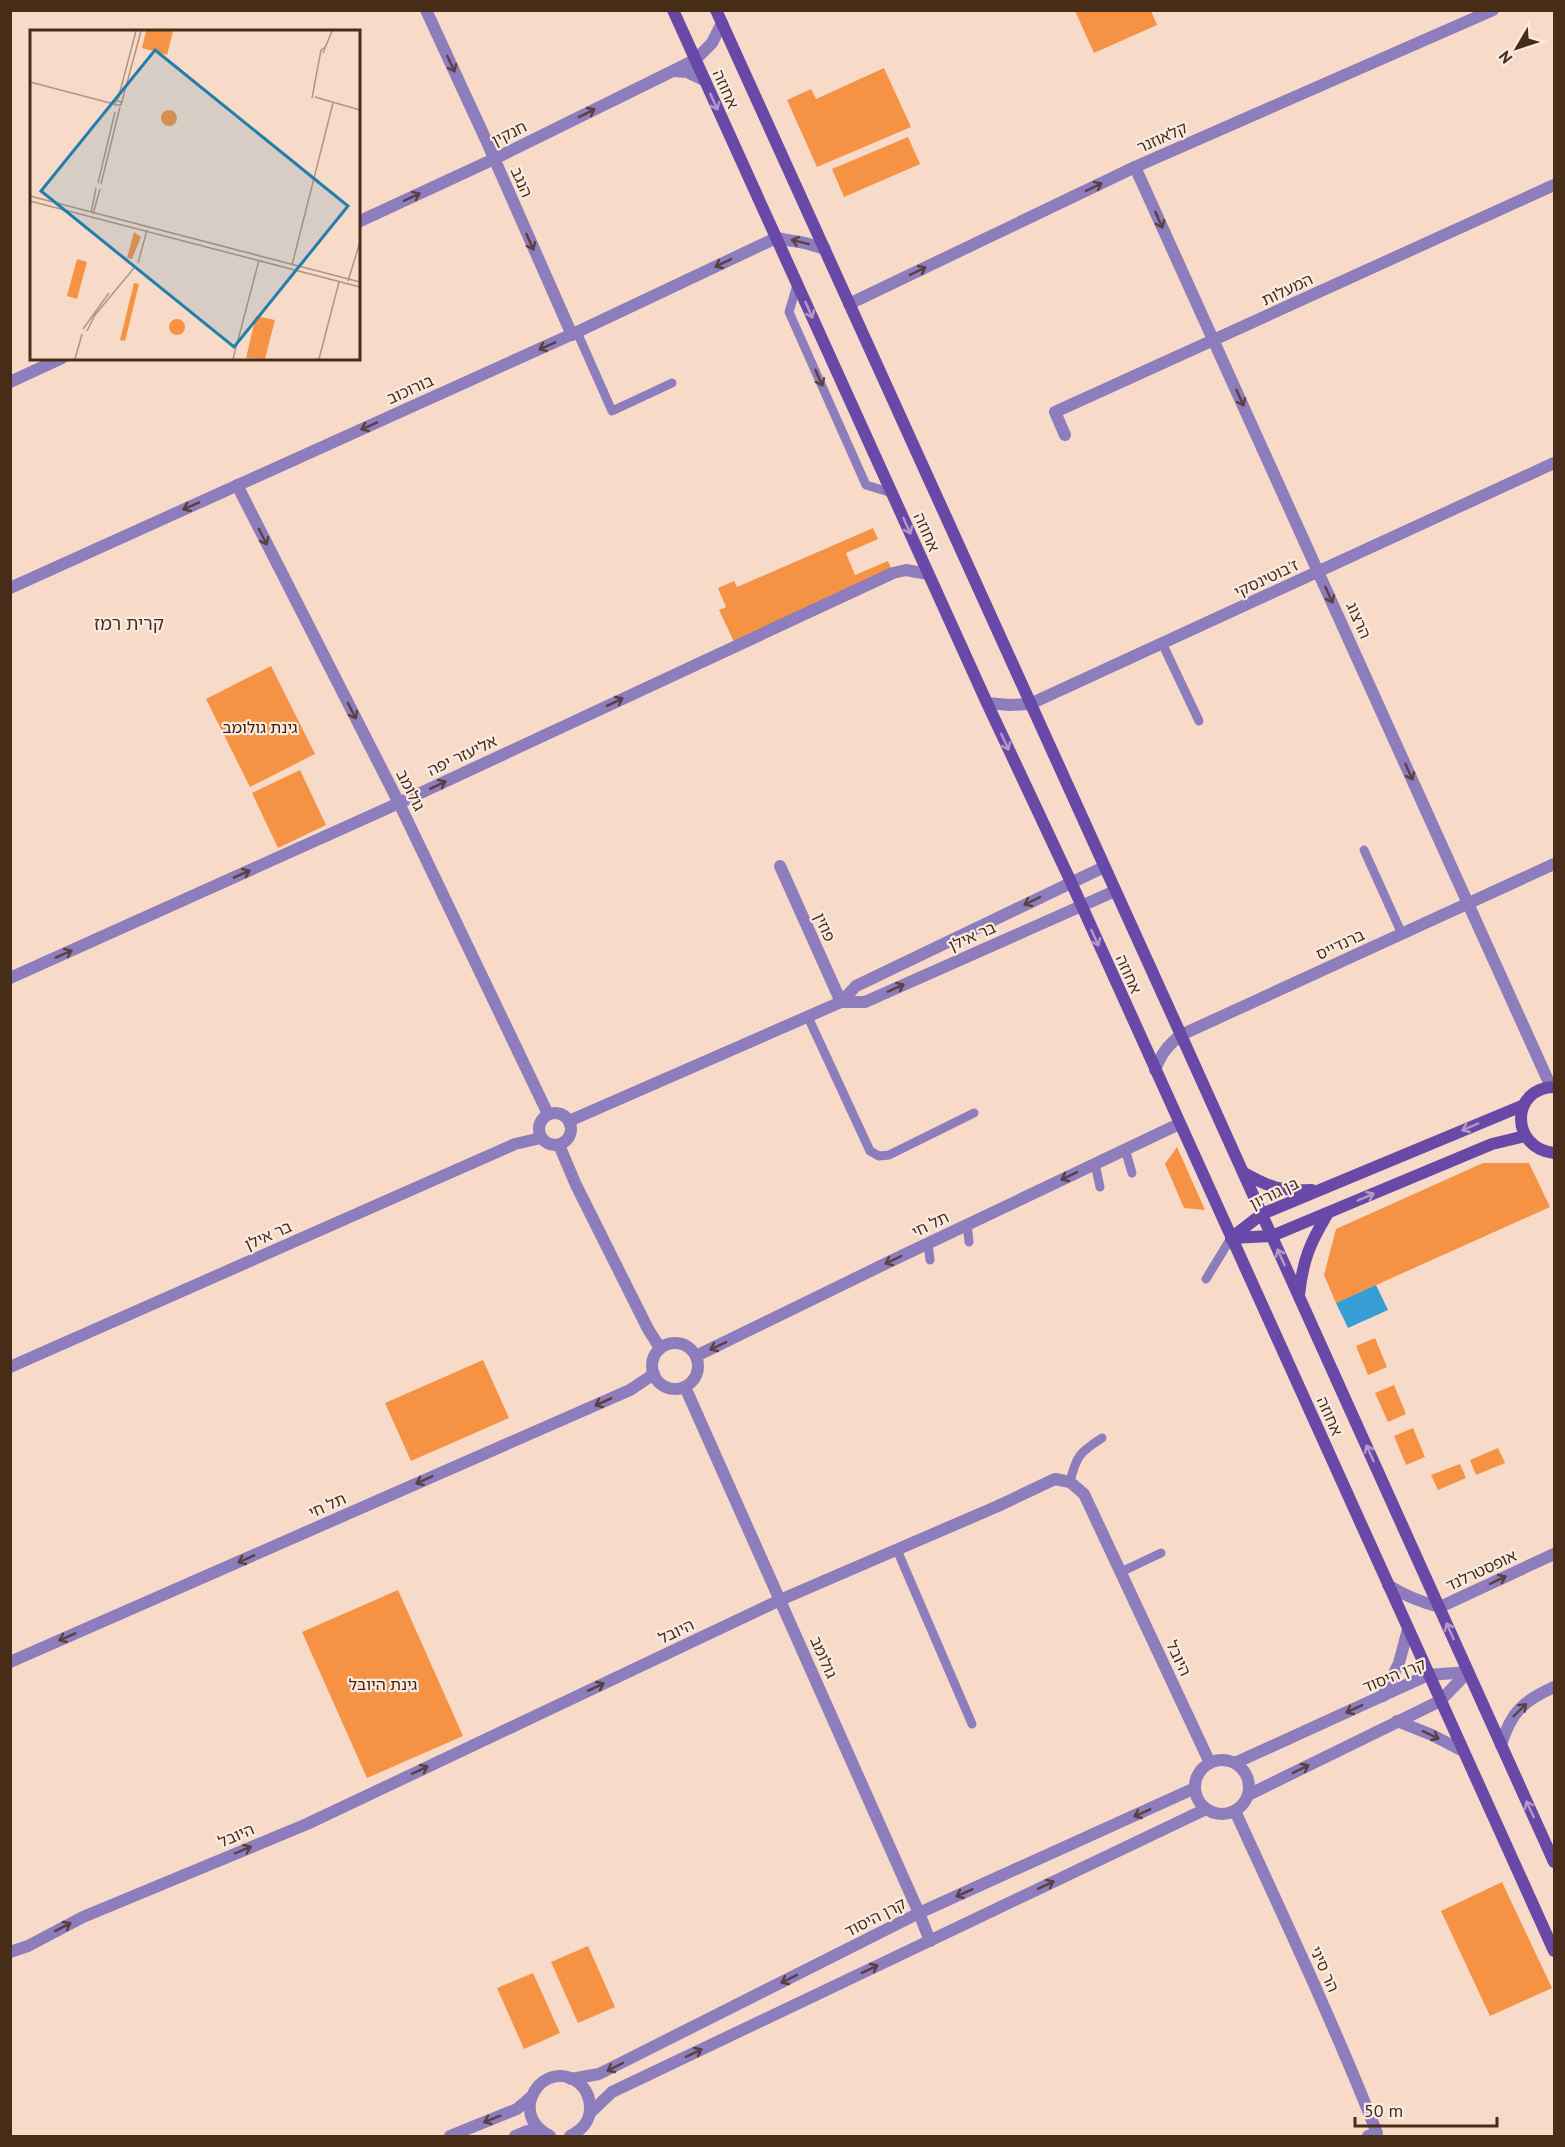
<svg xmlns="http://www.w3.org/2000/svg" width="1565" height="2147" font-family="'PT Sans','Noto Sans Hebrew',sans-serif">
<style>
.green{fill:#f69243}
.water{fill:#369ed4}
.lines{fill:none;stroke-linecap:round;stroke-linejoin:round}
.service{stroke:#8e7dbd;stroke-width:9}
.minor{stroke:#8e7dbd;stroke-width:12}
.tertiary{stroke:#8e7dbd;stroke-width:12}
.secondary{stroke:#6949a7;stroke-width:12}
.oneway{stroke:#594041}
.oneway2{stroke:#b29ac4}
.labels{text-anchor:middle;stroke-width:4.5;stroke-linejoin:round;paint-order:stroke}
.street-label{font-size:16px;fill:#472c18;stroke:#faebe2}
.park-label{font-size:16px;fill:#441e00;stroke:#faebe2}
.neighbourhood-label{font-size:18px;fill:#472c18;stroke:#faebe2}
.inset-road{fill:none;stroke:#b19582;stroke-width:1.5}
.view{fill:#247eac;fill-opacity:0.15;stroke:#247eac;stroke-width:3}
.inset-edge{fill:none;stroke:#472c18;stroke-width:3}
</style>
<rect width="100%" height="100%" fill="#f7dbc8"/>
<g class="green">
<polygon points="1075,11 1151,11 1157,25 1094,53"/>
<polygon points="884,68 911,127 817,167 787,100 811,89 816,99"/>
<polygon points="908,137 920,164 844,197 832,169"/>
<polygon points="873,528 878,539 846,553 855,575 888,561 893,573 736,646 719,610 726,607 718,588 734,581 737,587"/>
<polygon points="271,666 315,754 250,787 206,699"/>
<polygon points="300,770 326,825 278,848 252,793"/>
<polygon points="1177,1147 1205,1210 1184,1208 1165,1164"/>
<polygon points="1483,1163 1529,1163 1550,1207 1336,1303 1324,1275 1336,1229"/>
<polygon points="1375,1338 1387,1367 1368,1375 1356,1346"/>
<polygon points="483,1360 509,1418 411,1461 385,1403"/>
<polygon points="1394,1385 1406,1414 1388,1422 1375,1393"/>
<polygon points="1413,1428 1425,1457 1406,1465 1394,1436"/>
<polygon points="1498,1448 1505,1463 1476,1475 1470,1460"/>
<polygon points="1460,1464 1466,1478 1438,1490 1431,1475"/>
<polygon points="398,1590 463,1736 367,1778 302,1632"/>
<polygon points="1502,1882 1552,1988 1490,2016 1441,1911"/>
<polygon points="588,1946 615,2007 578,2023 551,1962"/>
<polygon points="533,1973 560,2033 524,2049 497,1988"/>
</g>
<polygon class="water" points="1376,1285 1388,1310 1348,1328 1336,1303"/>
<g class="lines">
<g class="service">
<polyline points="797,285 789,312 866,485 892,493"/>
<polyline points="577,332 612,411 672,383"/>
<polyline points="1162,643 1199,721"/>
<polyline points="1364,850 1402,934"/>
<polyline points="808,1017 870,1151 879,1156 889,1155 974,1113"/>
<polyline points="1125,1149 1132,1173"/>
<polyline points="1095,1164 1100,1187"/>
<polyline points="967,1224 969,1242"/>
<polyline points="928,1243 930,1260"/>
<polyline points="1206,1279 1231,1238"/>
<path d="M1070,1482C1076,1456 1080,1452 1102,1438"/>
<polyline points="897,1550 972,1724"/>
<polyline points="1121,1572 1161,1553"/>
</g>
<g class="minor">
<polyline points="426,10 486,140 572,335"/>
<polyline points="1135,167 1551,1087"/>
<polyline points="1065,435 1055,412 1554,185"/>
<polyline points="237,485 399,803 548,1114"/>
<polyline points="10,588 577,332 776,238 805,243 825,249"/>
<polyline points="987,703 1010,705 1030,704 1554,463"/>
<polyline points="780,866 841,1002"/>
<polyline points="10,978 399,803 893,573 906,570 928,574"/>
<polyline points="841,1002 865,1002 1115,891"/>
<path d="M1155,1070C1161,1054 1168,1045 1181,1035L1554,864"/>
<circle cx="555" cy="1129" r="16"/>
<polyline points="569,1121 841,1002 856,986 1104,867"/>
<polyline points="559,1145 576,1185 648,1329 660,1348"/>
<circle cx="675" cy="1366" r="23"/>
<polyline points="696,1356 893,1260 1179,1124"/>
<polyline points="10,1367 515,1144 541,1138"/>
<polyline points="685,1387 919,1913 930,1941"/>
<path d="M1388,1585C1405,1596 1420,1602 1440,1607L1554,1554"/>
<polyline points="10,1662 630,1390 654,1374"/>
<path d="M1501,1745C1511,1712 1523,1701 1554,1687"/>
<path d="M1235,1811C1284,1918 1334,2024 1377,2133L1368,2136"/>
<polyline points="10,1952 28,1946 83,1917 307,1824 780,1600 998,1506 1055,1479 1070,1482 1084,1494 1210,1763"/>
</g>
<g class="tertiary">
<polyline points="673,71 687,72 704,80"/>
<polyline points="358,222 494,159 695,60 712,43 722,23"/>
<polyline points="849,304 1135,167 1493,10"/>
<polyline points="10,382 62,358"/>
<polyline points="1383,1696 1399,1663 1408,1629"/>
<polyline points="1397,1721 1432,1735 1463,1751"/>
<circle cx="1222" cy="1787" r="27"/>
<polyline points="1235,1763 1428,1675 1468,1672"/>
<polyline points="1248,1795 1440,1701 1468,1672"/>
<polyline points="571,2079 599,2074 919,1913 1195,1788"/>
<polyline points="590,2113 612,2092 1206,1809"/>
<polyline points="450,2136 517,2109 531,2097"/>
<polyline points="515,2136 527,2131 542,2132"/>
<path d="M550,2136C505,2114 544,2056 579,2083C586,2089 590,2098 590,2108C590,2122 582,2130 570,2136"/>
</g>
<g class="secondary">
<polyline points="673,10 987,703 1071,882 1554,1951"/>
<polyline points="716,10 1181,1035 1554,1862"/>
<path d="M1554,1087C1510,1088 1510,1148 1554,1153"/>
<path d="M1244,1173C1271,1188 1280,1191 1312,1190"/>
<polyline points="1231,1238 1262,1214 1524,1105"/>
<polyline points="1231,1238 1272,1236 1492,1144 1525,1136"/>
<path d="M1299,1295C1303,1259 1310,1243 1328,1213"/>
</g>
</g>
<defs><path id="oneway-shaft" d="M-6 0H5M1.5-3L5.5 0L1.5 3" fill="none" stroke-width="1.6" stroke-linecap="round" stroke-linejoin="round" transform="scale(1.5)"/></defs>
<g class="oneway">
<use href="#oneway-shaft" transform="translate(451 64) rotate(65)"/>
<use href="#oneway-shaft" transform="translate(587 113) rotate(-27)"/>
<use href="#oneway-shaft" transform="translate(1094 187) rotate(-26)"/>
<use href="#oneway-shaft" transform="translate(412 197) rotate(-25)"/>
<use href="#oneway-shaft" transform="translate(1159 220) rotate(66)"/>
<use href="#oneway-shaft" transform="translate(530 242) rotate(66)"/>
<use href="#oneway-shaft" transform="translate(800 242) rotate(-166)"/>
<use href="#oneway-shaft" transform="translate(723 263) rotate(154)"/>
<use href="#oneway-shaft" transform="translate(918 271) rotate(-26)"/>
<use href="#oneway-shaft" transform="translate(547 346) rotate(156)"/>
<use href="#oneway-shaft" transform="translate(819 378) rotate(66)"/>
<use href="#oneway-shaft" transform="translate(1240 398) rotate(66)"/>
<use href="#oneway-shaft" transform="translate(369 426) rotate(156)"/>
<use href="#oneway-shaft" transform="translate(191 506) rotate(156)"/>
<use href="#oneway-shaft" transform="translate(263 537) rotate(63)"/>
<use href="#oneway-shaft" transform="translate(1329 595) rotate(66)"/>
<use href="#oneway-shaft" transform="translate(615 702) rotate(-25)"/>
<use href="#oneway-shaft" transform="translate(352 711) rotate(63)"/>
<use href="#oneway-shaft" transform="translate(1409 772) rotate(66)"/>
<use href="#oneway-shaft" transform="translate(438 785) rotate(-25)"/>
<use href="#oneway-shaft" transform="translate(242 874) rotate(-24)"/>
<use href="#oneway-shaft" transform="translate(1032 901) rotate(154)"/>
<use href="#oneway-shaft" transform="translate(64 954) rotate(-24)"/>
<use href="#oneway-shaft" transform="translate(896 988) rotate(-24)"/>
<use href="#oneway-shaft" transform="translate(1069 1176) rotate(155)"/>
<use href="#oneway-shaft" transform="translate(893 1260) rotate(154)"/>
<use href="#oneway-shaft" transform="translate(718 1346) rotate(154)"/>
<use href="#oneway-shaft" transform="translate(603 1402) rotate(156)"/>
<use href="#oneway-shaft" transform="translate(424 1480) rotate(156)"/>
<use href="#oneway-shaft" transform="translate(246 1559) rotate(156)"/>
<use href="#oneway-shaft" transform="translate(1498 1580) rotate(-25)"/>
<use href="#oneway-shaft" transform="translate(67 1637) rotate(156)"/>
<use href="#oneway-shaft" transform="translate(596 1687) rotate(-25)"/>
<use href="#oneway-shaft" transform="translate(1354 1709) rotate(155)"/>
<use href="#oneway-shaft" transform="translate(1520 1710) rotate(-44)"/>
<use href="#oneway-shaft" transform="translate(1431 1735) rotate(25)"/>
<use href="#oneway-shaft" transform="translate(1301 1769) rotate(-26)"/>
<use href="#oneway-shaft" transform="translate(420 1770) rotate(-25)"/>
<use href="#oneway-shaft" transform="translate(1142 1813) rotate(156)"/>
<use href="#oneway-shaft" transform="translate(243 1850) rotate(-23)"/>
<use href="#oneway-shaft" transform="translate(1046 1885) rotate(-25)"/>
<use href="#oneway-shaft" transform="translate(964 1893) rotate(156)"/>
<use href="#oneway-shaft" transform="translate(63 1927) rotate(-27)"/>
<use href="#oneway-shaft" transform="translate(870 1969) rotate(-25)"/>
<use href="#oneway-shaft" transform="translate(789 1979) rotate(153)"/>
<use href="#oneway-shaft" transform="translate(694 2053) rotate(-25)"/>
<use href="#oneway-shaft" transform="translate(615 2067) rotate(153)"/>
<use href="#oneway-shaft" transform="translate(492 2119) rotate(158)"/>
</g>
<g class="oneway2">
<use href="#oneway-shaft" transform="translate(714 102) rotate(66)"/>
<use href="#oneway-shaft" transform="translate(809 310) rotate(66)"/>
<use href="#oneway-shaft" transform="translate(907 526) rotate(66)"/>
<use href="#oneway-shaft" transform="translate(1005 742) rotate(65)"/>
<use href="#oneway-shaft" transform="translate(1095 938) rotate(66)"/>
<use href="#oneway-shaft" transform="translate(1470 1127) rotate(157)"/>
<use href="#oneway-shaft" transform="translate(1366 1197) rotate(-23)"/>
<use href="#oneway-shaft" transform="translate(1281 1257) rotate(-114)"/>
<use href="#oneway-shaft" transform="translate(1370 1453) rotate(-114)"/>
<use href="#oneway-shaft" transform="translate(1450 1631) rotate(-114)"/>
<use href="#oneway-shaft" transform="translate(1530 1809) rotate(-115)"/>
</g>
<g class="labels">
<g class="street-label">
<text transform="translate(726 89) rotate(66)" y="6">אחוזה</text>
<text transform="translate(509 133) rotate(-26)" y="6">חנקין</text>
<text transform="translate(1162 137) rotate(-24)" y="6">קלאוזנר</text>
<text transform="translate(522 182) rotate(66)" y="6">הנגב</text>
<text transform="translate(1287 289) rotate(-25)" y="6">המעלות</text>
<text transform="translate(410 389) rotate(-24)" y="6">בורוכוב</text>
<text transform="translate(927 532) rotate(66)" y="6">אחוזה</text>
<text transform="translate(1266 578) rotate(-25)" y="6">ז'בוטינסקי</text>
<text transform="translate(1359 620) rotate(66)" y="6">הרצוג</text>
<text transform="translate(462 755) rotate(-25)" y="6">אליעזר יפה</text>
<text transform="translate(411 790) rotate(63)" y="6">גולומב</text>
<text transform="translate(825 927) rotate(66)" y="6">פוזין</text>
<text transform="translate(972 936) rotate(-24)" y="6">בר אילן</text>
<text transform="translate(1340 944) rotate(-25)" y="6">ברנדייס</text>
<text transform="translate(1129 974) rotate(66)" y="6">אחוזה</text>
<text transform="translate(1274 1193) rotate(-26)" y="6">בן גוריון</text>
<text transform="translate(930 1224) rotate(-26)" y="6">תל חי</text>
<text transform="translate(268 1235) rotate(-24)" y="6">בר אילן</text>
<text transform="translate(1330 1416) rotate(66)" y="6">אחוזה</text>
<text transform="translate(327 1505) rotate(-24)" y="6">תל חי</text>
<text transform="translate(1481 1570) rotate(-25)" y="6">אופסטרלנד</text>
<text transform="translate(676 1631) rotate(-25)" y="6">היובל</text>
<text transform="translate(824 1657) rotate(66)" y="6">גולומב</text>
<text transform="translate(1179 1658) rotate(65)" y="6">היובל</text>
<text transform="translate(1394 1675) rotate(-22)" y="6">קרן היסוד</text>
<text transform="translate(236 1835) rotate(-23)" y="6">היובל</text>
<text transform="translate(875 1917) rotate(-27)" y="6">קרן היסוד</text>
<text transform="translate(1325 1969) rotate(66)" y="6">הר סיני</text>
</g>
<g class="park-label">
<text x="260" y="733">גינת גולומב</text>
<text x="383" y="1690">גינת היובל</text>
</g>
<g class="neighbourhood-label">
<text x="129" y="630">קרית רמז</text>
</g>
</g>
<g transform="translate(30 30)">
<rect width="330" height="330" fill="#f7dbc8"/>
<path d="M116,1H143L137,25L112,18ZM131 88a8 8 0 1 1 16 0a8 8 0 1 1-16 0ZM104,202L111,207L102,229L97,228ZM47,229L57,232L47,269L37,266ZM104,253L109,254L95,311L90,310ZM226,286L245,290L235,329L216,328ZM139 297a8 8 0 1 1 16 0a8 8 0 1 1-16 0Z" fill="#f69243"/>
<path class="inset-road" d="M293,23L302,1M0,52L84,74M285,67L330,80M282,68L291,20L295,17M88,69L106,1M91,72L86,70L85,75H91L111,1M68,153L85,82M71,154L90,77M0,166L330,252M0,171L330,257M61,183L66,158M63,184L70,159M108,233L117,200M262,235L303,73M318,251L330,212M53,299L79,263M57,301L65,285L104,238M45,329L52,304M203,329L229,230M289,329L309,252"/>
<path class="view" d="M125,20L318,176L204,317L11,161Z"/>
<rect width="330" height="330" class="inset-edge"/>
</g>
<rect width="1565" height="2147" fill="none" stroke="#472c18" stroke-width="24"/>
<g transform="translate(1517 48) rotate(231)" stroke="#faebe2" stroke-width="4.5" paint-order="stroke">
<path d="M0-4.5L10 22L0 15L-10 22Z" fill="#472c18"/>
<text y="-9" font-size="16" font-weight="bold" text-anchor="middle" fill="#472c18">N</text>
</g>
<path d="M1355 2117v9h142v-9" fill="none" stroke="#472c18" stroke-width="3"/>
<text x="1364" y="2117" font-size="18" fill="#472c18" stroke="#faebe2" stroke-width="4.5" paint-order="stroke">50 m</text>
</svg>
